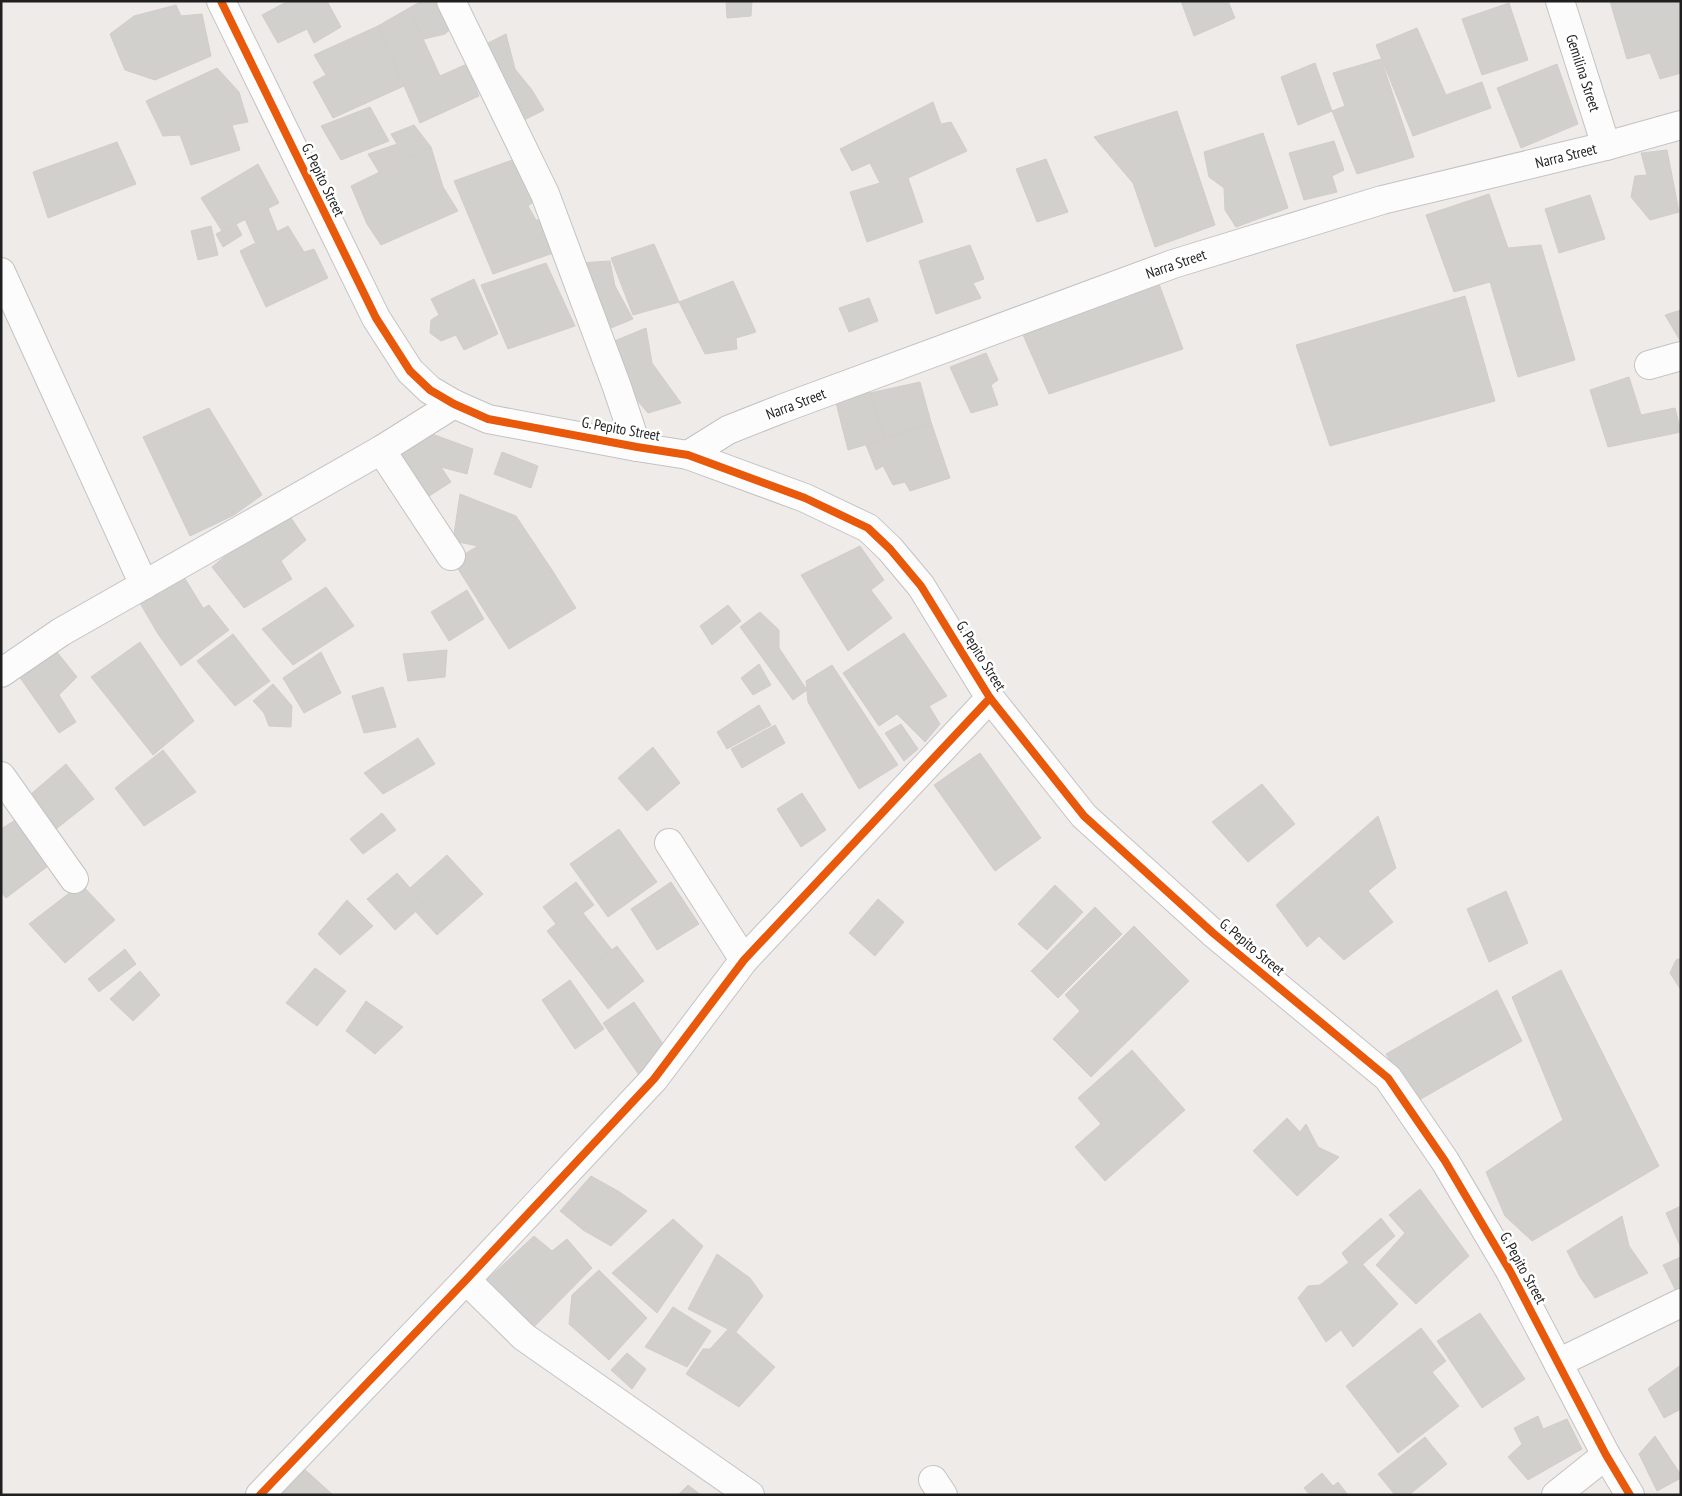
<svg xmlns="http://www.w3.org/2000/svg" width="1682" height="1496" font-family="'PT Sans Narrow',sans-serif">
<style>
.building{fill:#d2d0cd;stroke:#d1cdca}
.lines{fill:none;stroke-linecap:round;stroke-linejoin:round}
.minor-casing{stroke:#c5c3c2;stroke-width:30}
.tertiary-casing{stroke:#c5c3c2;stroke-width:30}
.minor{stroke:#fcfcfc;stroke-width:28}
.tertiary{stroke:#fcfcfc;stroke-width:28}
.cycleway-casing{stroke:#fff;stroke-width:11}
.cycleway{stroke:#e8590c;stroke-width:8}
.labels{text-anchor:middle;stroke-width:5;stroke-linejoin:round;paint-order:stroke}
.street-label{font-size:15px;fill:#1f1f1f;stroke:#fff}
</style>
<rect width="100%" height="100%" fill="#eeebe8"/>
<g class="building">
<polygon points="288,1 327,1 341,27 314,43 307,29 278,43 262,15"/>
<polygon points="422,1 446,1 456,24 445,34 424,39 409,8"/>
<polygon points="726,1 752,1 751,16 727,18"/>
<polygon points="1181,1 1228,1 1235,18 1194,36"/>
<polygon points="1610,1 1681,1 1681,73 1660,79 1650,53 1627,59"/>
<polygon points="1509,3 1528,60 1482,75 1462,19"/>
<polygon points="176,5 181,16 202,14 211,56 155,80 125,70 110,34 134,16"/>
<polygon points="409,8 440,76 467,64 479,96 420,123 378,26"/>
<polygon points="378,26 404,86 333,118 313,82 326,75 314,55"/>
<polygon points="1417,28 1446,95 1482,82 1491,108 1413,136 1376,45"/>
<polygon points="506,34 515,69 532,90 544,110 520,122 482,46"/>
<polygon points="1381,59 1414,157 1357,174 1332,111 1345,106 1333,73"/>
<polygon points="1315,63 1332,111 1298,125 1281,77"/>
<polygon points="1557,64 1578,124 1521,148 1497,88"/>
<polygon points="217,68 239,92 248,122 232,125 240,150 191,165 180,135 163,136 146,101"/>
<polygon points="933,102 941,124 951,122 967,151 908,178 923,222 867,242 850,192 880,183 870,163 852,171 840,149"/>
<polygon points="370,107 389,141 341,160 321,126"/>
<polygon points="1177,111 1215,225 1155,247 1133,183 1094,137"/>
<polygon points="414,125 431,147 379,172 368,154 397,144 391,134"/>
<polygon points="1263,133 1288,208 1236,227 1225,210 1224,188 1209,177 1204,152"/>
<polygon points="1334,141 1344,170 1332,176 1337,192 1304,200 1289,153"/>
<polygon points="117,142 136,184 48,218 33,172"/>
<polygon points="431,147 443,187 458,211 381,245 367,224 351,186"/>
<polygon points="1667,150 1679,212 1650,220 1631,197 1635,176 1647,175 1641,153"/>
<polygon points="526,155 537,199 528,206 536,220 546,220 562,250 493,274 454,181"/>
<polygon points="1046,159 1068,212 1037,222 1016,169"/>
<polygon points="258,164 279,203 222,231 201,198"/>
<polygon points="1489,194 1508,248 1541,245 1575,360 1518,377 1490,282 1454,292 1426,215"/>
<polygon points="1590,195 1605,239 1559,253 1545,209"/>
<polygon points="268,208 277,231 255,242 245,219"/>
<polygon points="236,224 242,235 223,247 216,234"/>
<polygon points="211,226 218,255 198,260 191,231"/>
<polygon points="288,226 304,252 314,249 328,278 266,307 240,251"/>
<polygon points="654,244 679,302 633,315 611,258"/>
<polygon points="970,245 984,279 973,283 981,298 936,314 919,261"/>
<polygon points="610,261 615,286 633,319 606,330 579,263"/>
<polygon points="546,263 575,326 508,349 481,285"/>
<polygon points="474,279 498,334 464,350 456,335 441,341 430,333 431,320 439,315 431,299"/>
<polygon points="733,281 756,332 736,338 737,349 705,354 679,302"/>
<polygon points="1159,284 1183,349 1049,394 1020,328"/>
<polygon points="1465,296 1495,401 1330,446 1296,345"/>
<polygon points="869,298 878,321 849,332 839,308"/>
<polygon points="1681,310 1681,342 1665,315"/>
<polygon points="646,328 652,363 681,403 648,413 619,379 612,342"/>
<polygon points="986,353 998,380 991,385 998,405 971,413 950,367"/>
<polygon points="1629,377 1641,415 1675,408 1681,432 1608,447 1590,390"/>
<polygon points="866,382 885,439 848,450 833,391"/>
<polygon points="920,382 931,422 885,439 870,393"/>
<polygon points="209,408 262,495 234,515 177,422"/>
<polygon points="177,422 234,515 190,536 143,437"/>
<polygon points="931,422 950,478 910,491 905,482 893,485 883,466 876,470 866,445"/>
<polygon points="432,434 473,449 467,474 441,467 451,482 423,500 396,454"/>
<polygon points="502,452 538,466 531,488 494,474"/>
<polygon points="460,494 516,516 552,570 484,610 453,561 478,546 453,541"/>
<polygon points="289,515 306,540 281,561 292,579 244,608 212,567 254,532"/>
<polygon points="860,546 884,580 871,590 892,618 848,651 801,575"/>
<polygon points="552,570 576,608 509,649 484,610"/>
<polygon points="181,572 203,608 158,634 137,598"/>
<polygon points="326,587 354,626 293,665 262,629"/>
<polygon points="467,590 484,619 449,641 431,612"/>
<polygon points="209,605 229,630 181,666 158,634"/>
<polygon points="728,605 741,621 712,645 700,626"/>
<polygon points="760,612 779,630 779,648 807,690 793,700 740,627"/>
<polygon points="904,633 947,696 929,706 940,724 925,742 897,714 879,726 843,673"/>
<polygon points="233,634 270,681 235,706 197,661"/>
<polygon points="140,642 194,721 153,755 91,677"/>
<polygon points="53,647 77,677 59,695 76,722 59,733 16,672"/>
<polygon points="447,650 445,677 408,681 403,654"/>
<polygon points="321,652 341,693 304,713 283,678"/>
<polygon points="759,664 771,685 753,695 741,678"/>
<polygon points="832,665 898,765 859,789 808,702 806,681"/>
<polygon points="273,684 292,706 291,727 269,726 264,713 253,701"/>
<polygon points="383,687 396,727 364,733 352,696"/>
<polygon points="759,705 771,725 727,749 717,732"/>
<polygon points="901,724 918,749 904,761 885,733"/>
<polygon points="775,725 785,743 742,768 731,749"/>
<polygon points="418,738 435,764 383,794 364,773"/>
<polygon points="653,747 680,783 647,811 618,778"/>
<polygon points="163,750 196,792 144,826 115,788"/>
<polygon points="980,753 1041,838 995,871 934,785"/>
<polygon points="66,764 94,799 56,829 32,793"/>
<polygon points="1262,784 1295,824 1248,862 1212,822"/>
<polygon points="802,793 826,830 801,847 777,809"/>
<polygon points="382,813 396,830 363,854 350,839"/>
<polygon points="1378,816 1396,868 1368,891 1393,922 1344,960 1319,936 1307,947 1276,905"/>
<polygon points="17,819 52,863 6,898 1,892 1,829"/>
<polygon points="619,829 657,882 608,917 570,864"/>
<polygon points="447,855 483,894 437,935 416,912 424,904 410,888"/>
<polygon points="397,873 424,904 395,930 367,899"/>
<polygon points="576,882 594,905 583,913 612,950 581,974 547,931 556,924 543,907"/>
<polygon points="671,882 699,924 657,950 631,909"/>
<polygon points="81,884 115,920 65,963 29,924"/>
<polygon points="1055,885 1083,912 1047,950 1018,924"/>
<polygon points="1506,891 1528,943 1489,962 1467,909"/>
<polygon points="878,899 904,922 875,956 849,933"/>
<polygon points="347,900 373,926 340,955 318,934"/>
<polygon points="1095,907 1122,934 1058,998 1031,971"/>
<polygon points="1134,926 1189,981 1091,1077 1053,1039 1080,1011 1065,995"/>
<polygon points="617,946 644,981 608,1009 581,974"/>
<polygon points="125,949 136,964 99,992 88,979"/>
<polygon points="1681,958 1681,990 1670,973 1676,960"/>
<polygon points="315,968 346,991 317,1026 286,1003"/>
<polygon points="1561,970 1659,1166 1532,1241 1505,1216 1486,1172 1563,1120 1512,997"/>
<polygon points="140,971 160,995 133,1021 110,999"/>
<polygon points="570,980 604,1029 575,1049 542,1000"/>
<polygon points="1497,990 1522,1041 1414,1103 1386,1054"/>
<polygon points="366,1001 403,1027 375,1054 346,1031"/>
<polygon points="634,1002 670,1054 639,1075 603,1023"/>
<polygon points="1132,1050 1185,1110 1105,1181 1075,1147 1101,1124 1078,1098"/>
<polygon points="1287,1118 1300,1132 1306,1124 1318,1147 1339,1157 1297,1196 1253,1151"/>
<polygon points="591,1176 618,1191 583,1230 560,1211"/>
<polygon points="1420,1189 1469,1256 1416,1304 1376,1265 1405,1233 1389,1215"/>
<polygon points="618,1191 647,1211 611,1246 583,1230"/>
<polygon points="1681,1206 1681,1248 1666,1213"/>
<polygon points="1622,1216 1629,1246 1648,1273 1595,1298 1580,1277 1567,1251"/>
<polygon points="1381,1218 1395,1236 1363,1264 1356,1257 1349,1263 1342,1253"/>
<polygon points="673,1219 703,1246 657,1313 612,1273"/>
<polygon points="534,1236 552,1251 567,1239 592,1268 528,1333 480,1286"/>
<polygon points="717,1254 750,1278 763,1296 736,1332 730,1327 728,1329 688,1309"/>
<polygon points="1356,1257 1398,1304 1353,1347 1341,1330 1326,1342 1298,1298 1308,1286 1320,1285"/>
<polygon points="1681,1257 1681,1291 1677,1293 1663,1265"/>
<polygon points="599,1270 647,1318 609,1360 569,1324 572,1295"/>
<polygon points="673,1307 711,1331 687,1367 645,1347"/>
<polygon points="1480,1313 1525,1379 1482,1408 1437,1341"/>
<polygon points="730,1327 775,1367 739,1407 686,1374 703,1349 710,1349"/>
<polygon points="1421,1328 1446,1361 1432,1372 1459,1406 1398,1453 1346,1386"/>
<polygon points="627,1353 646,1369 632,1389 611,1370"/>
<polygon points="1681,1365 1681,1409 1664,1418 1648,1389"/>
<polygon points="1538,1416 1543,1429 1567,1419 1582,1449 1528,1480 1508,1457 1522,1444 1514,1428"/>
<polygon points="1655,1436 1681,1475 1681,1478 1657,1491 1639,1454"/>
<polygon points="1425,1437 1447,1464 1409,1495 1395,1495 1378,1474"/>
<polygon points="302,1467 333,1495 278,1495"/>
<polygon points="1322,1473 1333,1486 1323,1495 1310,1495 1304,1488"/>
<polygon points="1338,1482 1348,1495 1323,1495 1333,1486"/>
<polygon points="688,1485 701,1495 678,1495"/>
</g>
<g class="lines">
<g class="minor-casing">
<g id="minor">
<polyline points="451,1 545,194 617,387 637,447"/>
<polyline points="1560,1 1606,146"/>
<polyline points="1,272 144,585"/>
<polyline points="1649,365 1681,356"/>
<polyline points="381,450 451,556"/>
<polyline points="1,673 61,632 381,450 454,404"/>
<polyline points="1,776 74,879"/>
<polyline points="669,843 744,960"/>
<polyline points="466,1280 524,1337 750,1495"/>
<polyline points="1558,1363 1681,1303"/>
<polyline points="933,1480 943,1495"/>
<polyline points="260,1495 466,1280 654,1079 744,960 990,698"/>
<polyline points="1556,1495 1606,1455"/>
</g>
</g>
<g class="tertiary-casing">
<g id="tertiary">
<polyline points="221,1 376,318 410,371 430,390 454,404 488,419 637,447 688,455 805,498 868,528 890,549 921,586 990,698 1084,816 1213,933 1388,1078 1445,1161 1510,1271 1606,1455 1630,1495"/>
<polyline points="688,455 728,430 781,409 1173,264 1382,200 1606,146 1681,125"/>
</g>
</g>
<use href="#minor" class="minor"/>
<use href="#tertiary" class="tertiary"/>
<g class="cycleway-casing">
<g id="cycleway">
<polyline points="221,1 376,318 410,371 430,390 454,404 488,419 637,447 688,455 805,498 868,528 890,549 921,586 990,698 1084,816 1213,933 1388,1078 1445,1161 1510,1271 1606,1455 1630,1495"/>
<polyline points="260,1495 466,1280 654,1079 744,960 990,698"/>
</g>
</g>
<use href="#cycleway" class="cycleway"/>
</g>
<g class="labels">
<g class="street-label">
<text transform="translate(1583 73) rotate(72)" y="5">Gemilina Street</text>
<text transform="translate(1566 156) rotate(-14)" y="5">Narra Street</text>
<text transform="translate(323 180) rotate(64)" y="5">G. Pepito Street</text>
<text transform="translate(1176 264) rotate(-19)" y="5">Narra Street</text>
<text transform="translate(796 404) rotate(-21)" y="5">Narra Street</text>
<text transform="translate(621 429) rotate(10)" y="5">G. Pepito Street</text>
<text transform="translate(981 656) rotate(58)" y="5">G. Pepito Street</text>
<text transform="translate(1252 947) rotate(40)" y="5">G. Pepito Street</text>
<text transform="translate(1523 1268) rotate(61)" y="5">G. Pepito Street</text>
</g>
</g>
<rect width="1682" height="1496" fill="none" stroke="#1f1f1f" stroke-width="5"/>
</svg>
